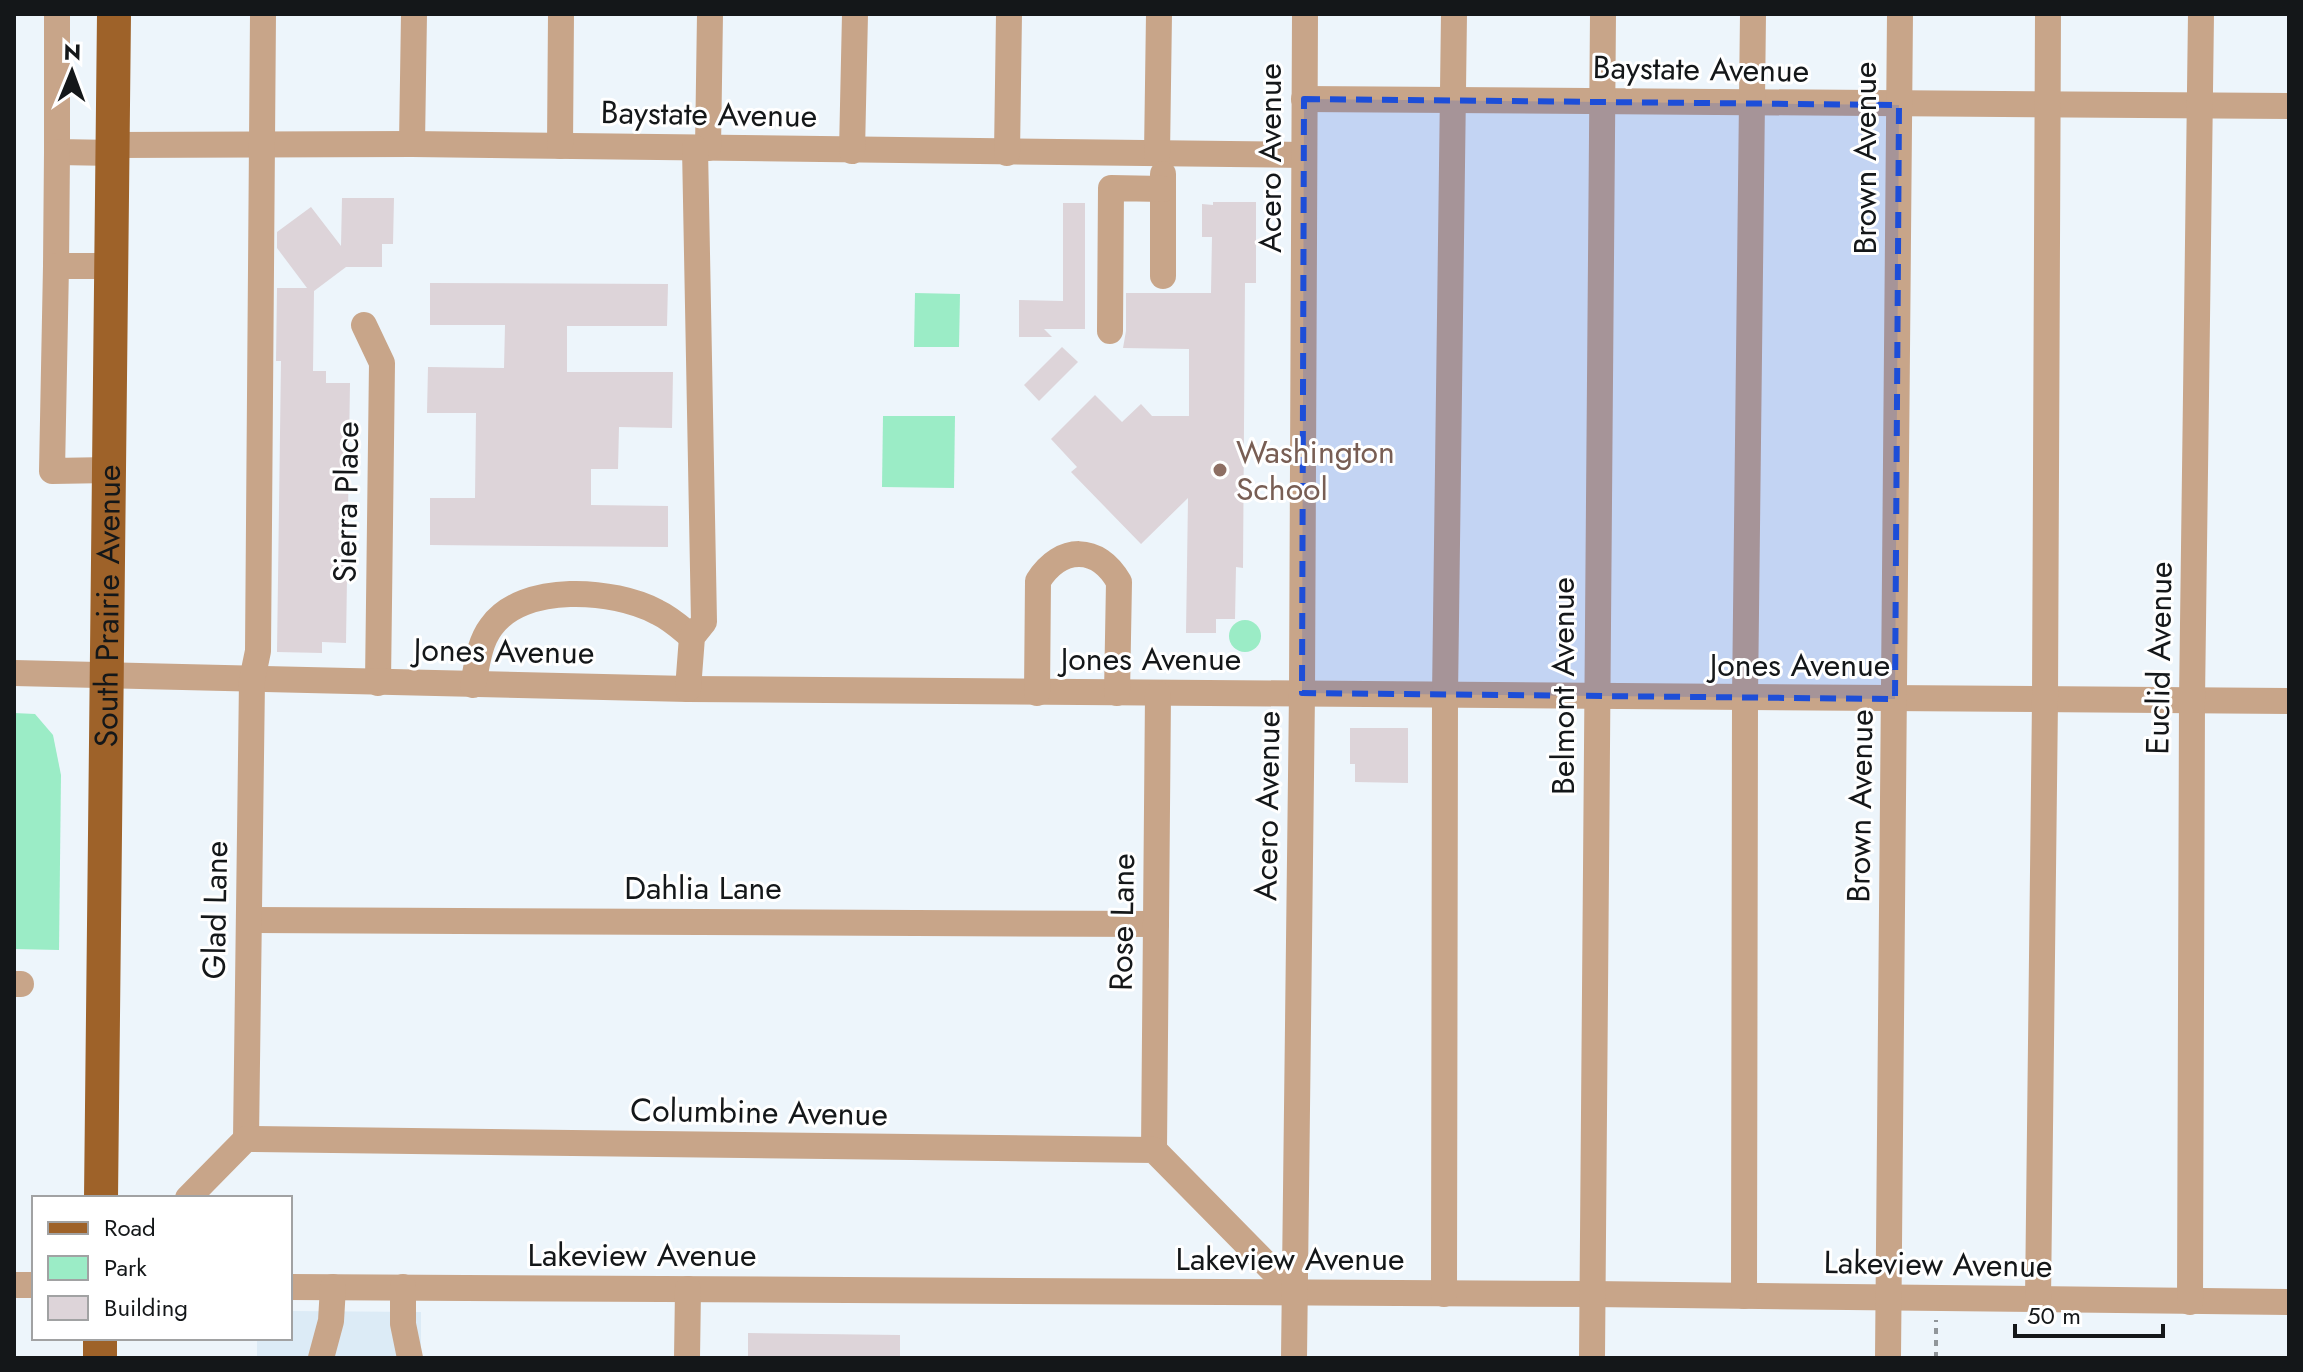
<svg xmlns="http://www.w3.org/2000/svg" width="2303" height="1372" font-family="Jost,sans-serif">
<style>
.built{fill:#dcebf6}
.green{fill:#9becc6}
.building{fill:#ddd4d9}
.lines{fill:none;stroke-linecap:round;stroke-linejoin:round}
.path{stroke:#90969a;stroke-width:4;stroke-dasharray:6 6;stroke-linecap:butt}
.minor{stroke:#c8a589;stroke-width:26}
.major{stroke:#9e6229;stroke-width:34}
.marked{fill:#1d4ed8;fill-opacity:0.2;stroke:#1d4ed8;stroke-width:6;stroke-dasharray:16 10;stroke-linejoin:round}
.education-dot{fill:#8d6e63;stroke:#fff;stroke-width:3}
.labels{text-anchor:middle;stroke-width:6;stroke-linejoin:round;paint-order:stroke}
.street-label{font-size:32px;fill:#141719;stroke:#fff}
.education-label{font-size:32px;fill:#785e54;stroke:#fff;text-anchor:start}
</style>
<rect width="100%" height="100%" fill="#edf5fb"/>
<polygon class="built" points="290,1311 421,1312 421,1358 257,1358 257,1338 290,1338"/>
<g class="green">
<polygon points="915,293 960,294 959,347 914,347"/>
<polygon points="883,416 955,416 954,488 882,487"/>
<circle cx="1245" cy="636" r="16"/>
<polygon points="14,713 35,714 53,735 61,775 59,950 14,949"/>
</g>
<g class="building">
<polygon points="342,198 394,198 393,244 382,244 382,267 346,267 314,291 313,371 326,371 326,383 350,383 346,643 322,642 322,653 277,652 281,361 276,361 277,288 307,288 277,248 277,232 311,207 341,246"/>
<polygon points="1213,202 1256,202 1256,283 1245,283 1243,568 1236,567 1235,619 1216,619 1216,633 1186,633 1188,498 1141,544 1071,472 1077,467 1051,439 1095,395 1122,422 1141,404 1152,416 1189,416 1189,349 1123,348 1126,331 1126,293 1211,293 1212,237 1202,237 1202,204 1213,205"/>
<polygon points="1063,203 1085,203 1085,329 1044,329 1052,337 1019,337 1019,300 1063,301"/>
<polygon points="430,283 668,284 667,326 567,326 567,372 673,372 672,428 619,427 618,469 591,469 591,505 668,506 668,547 430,545 430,498 475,498 476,413 427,413 428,367 504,368 505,325 430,325"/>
<polygon points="1062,347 1078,362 1039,401 1024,385"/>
<polygon points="1350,728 1408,728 1408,783 1355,782 1355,764 1350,764"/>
<polygon points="748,1333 900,1335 900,1358 748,1358"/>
</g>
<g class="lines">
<polyline class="path" points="1936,1358 1936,1320"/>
<g class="minor">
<polyline points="57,14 57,152 115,153"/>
<polyline points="1304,99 2289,106"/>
<polyline points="412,144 414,14"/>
<polyline points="114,145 412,144 1303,155"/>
<polyline points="560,146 561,14"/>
<polyline points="708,148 710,14"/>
<polyline points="852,151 855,14"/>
<polyline points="1007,153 1009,14"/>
<polyline points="1157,154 1159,14"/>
<polyline points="56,266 57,152"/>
<polyline points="1163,276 1163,174"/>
<polyline points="364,325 382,363 378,683"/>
<polyline points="1110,331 1111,188 1163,189"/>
<polyline points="110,470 52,471 56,266 113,266"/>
<polyline points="14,673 688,689 2289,701"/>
<path d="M473,685C477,665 479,643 491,627C523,582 614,589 657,612C670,618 681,628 692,637"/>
<polyline points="688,689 692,637 704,622 695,148"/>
<path d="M1037,693L1038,581C1061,545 1098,545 1119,582L1117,693"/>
<polyline points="249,920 1156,924"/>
<polyline points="14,984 21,984"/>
<polyline points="246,1139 252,680 258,651 263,14"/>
<polyline points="1154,1150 1158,694"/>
<polyline points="188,1198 246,1139 1154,1150 1295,1293"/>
<polyline points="14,1285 34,1285"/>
<polyline points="290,1287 1592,1294 2289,1302"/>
<polyline points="403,1287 403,1324 410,1358"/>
<polyline points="1444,1294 1445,695 1454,14"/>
<polyline points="1744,1296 1745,698 1753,14"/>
<polyline points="2038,1300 2045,700 2048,14"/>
<polyline points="2190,1302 2192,700 2201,14"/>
<polyline points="321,1358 331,1321 333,1287"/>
<polyline points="687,1358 688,1289"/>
<polyline points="1294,1358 1302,693 1305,14"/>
<polyline points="1592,1358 1603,14"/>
<polyline points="1888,1358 1900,14"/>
</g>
<g class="major">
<path id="s1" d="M101,1198L114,14"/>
<polyline points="100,1358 100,1338"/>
</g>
</g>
<path class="marked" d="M1304,99L1899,105L1895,699L1302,693Z"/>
<circle class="education-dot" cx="1220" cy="470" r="8"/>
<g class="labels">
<g class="street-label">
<text transform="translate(1701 69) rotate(1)" y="11">Baystate Avenue</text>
<text transform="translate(709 114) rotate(1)" y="11">Baystate Avenue</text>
<text transform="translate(1270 158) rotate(-90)" y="11">Acero Avenue</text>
<text transform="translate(1865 158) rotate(-90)" y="11">Brown Avenue</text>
<text transform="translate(346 502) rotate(-89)" y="11">Sierra Place</text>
<text dy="11" stroke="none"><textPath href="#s1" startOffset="592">South Prairie Avenue</textPath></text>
<text transform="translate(504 651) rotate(1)" y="11">Jones Avenue</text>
<text transform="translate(2159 658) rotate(-89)" y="11">Euclid Avenue</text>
<text x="1151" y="670">Jones Avenue</text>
<text x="1800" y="676">Jones Avenue</text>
<text transform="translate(1563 686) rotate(-90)" y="11">Belmont Avenue</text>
<text transform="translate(1267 806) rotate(-89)" y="11">Acero Avenue</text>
<text transform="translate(1860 806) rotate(-89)" y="11">Brown Avenue</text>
<text x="703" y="899">Dahlia Lane</text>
<text transform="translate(215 910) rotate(-89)" y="11">Glad Lane</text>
<text transform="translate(1122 922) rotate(-89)" y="11">Rose Lane</text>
<text transform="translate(759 1112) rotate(1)" y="11">Columbine Avenue</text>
<text x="642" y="1266">Lakeview Avenue</text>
<text x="1290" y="1270">Lakeview Avenue</text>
<text transform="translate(1938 1264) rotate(1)" y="11">Lakeview Avenue</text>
</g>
<g class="education-label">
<text x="1236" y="463">Washington<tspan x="1236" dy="37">School</tspan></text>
</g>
</g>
<rect width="2303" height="1372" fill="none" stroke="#141719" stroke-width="32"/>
<rect x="32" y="1196" width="260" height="144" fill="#ffffff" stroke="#a1a2a3" stroke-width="2"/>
<rect x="48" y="1222" width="40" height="12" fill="#9e6229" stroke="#a1a2a3" stroke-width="2"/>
<text x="104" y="1236" font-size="24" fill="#141719">Road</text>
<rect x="48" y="1256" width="40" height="24" fill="#9becc6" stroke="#a1a2a3" stroke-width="2"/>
<text x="104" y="1276" font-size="24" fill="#141719">Park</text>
<rect x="48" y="1296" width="40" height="24" fill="#ddd4d9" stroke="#a1a2a3" stroke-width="2"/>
<text x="104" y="1316" font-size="24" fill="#141719">Building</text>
<g transform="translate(72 72) rotate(1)" stroke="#ffffff" stroke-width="6" paint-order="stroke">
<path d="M0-6L14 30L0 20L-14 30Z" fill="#141719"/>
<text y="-12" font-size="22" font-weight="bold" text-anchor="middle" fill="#141719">N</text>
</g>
<path d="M2015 1324v12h148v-12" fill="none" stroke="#141719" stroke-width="4"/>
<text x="2027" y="1324" font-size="24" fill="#141719" stroke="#ffffff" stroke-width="6" paint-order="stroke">50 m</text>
</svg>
